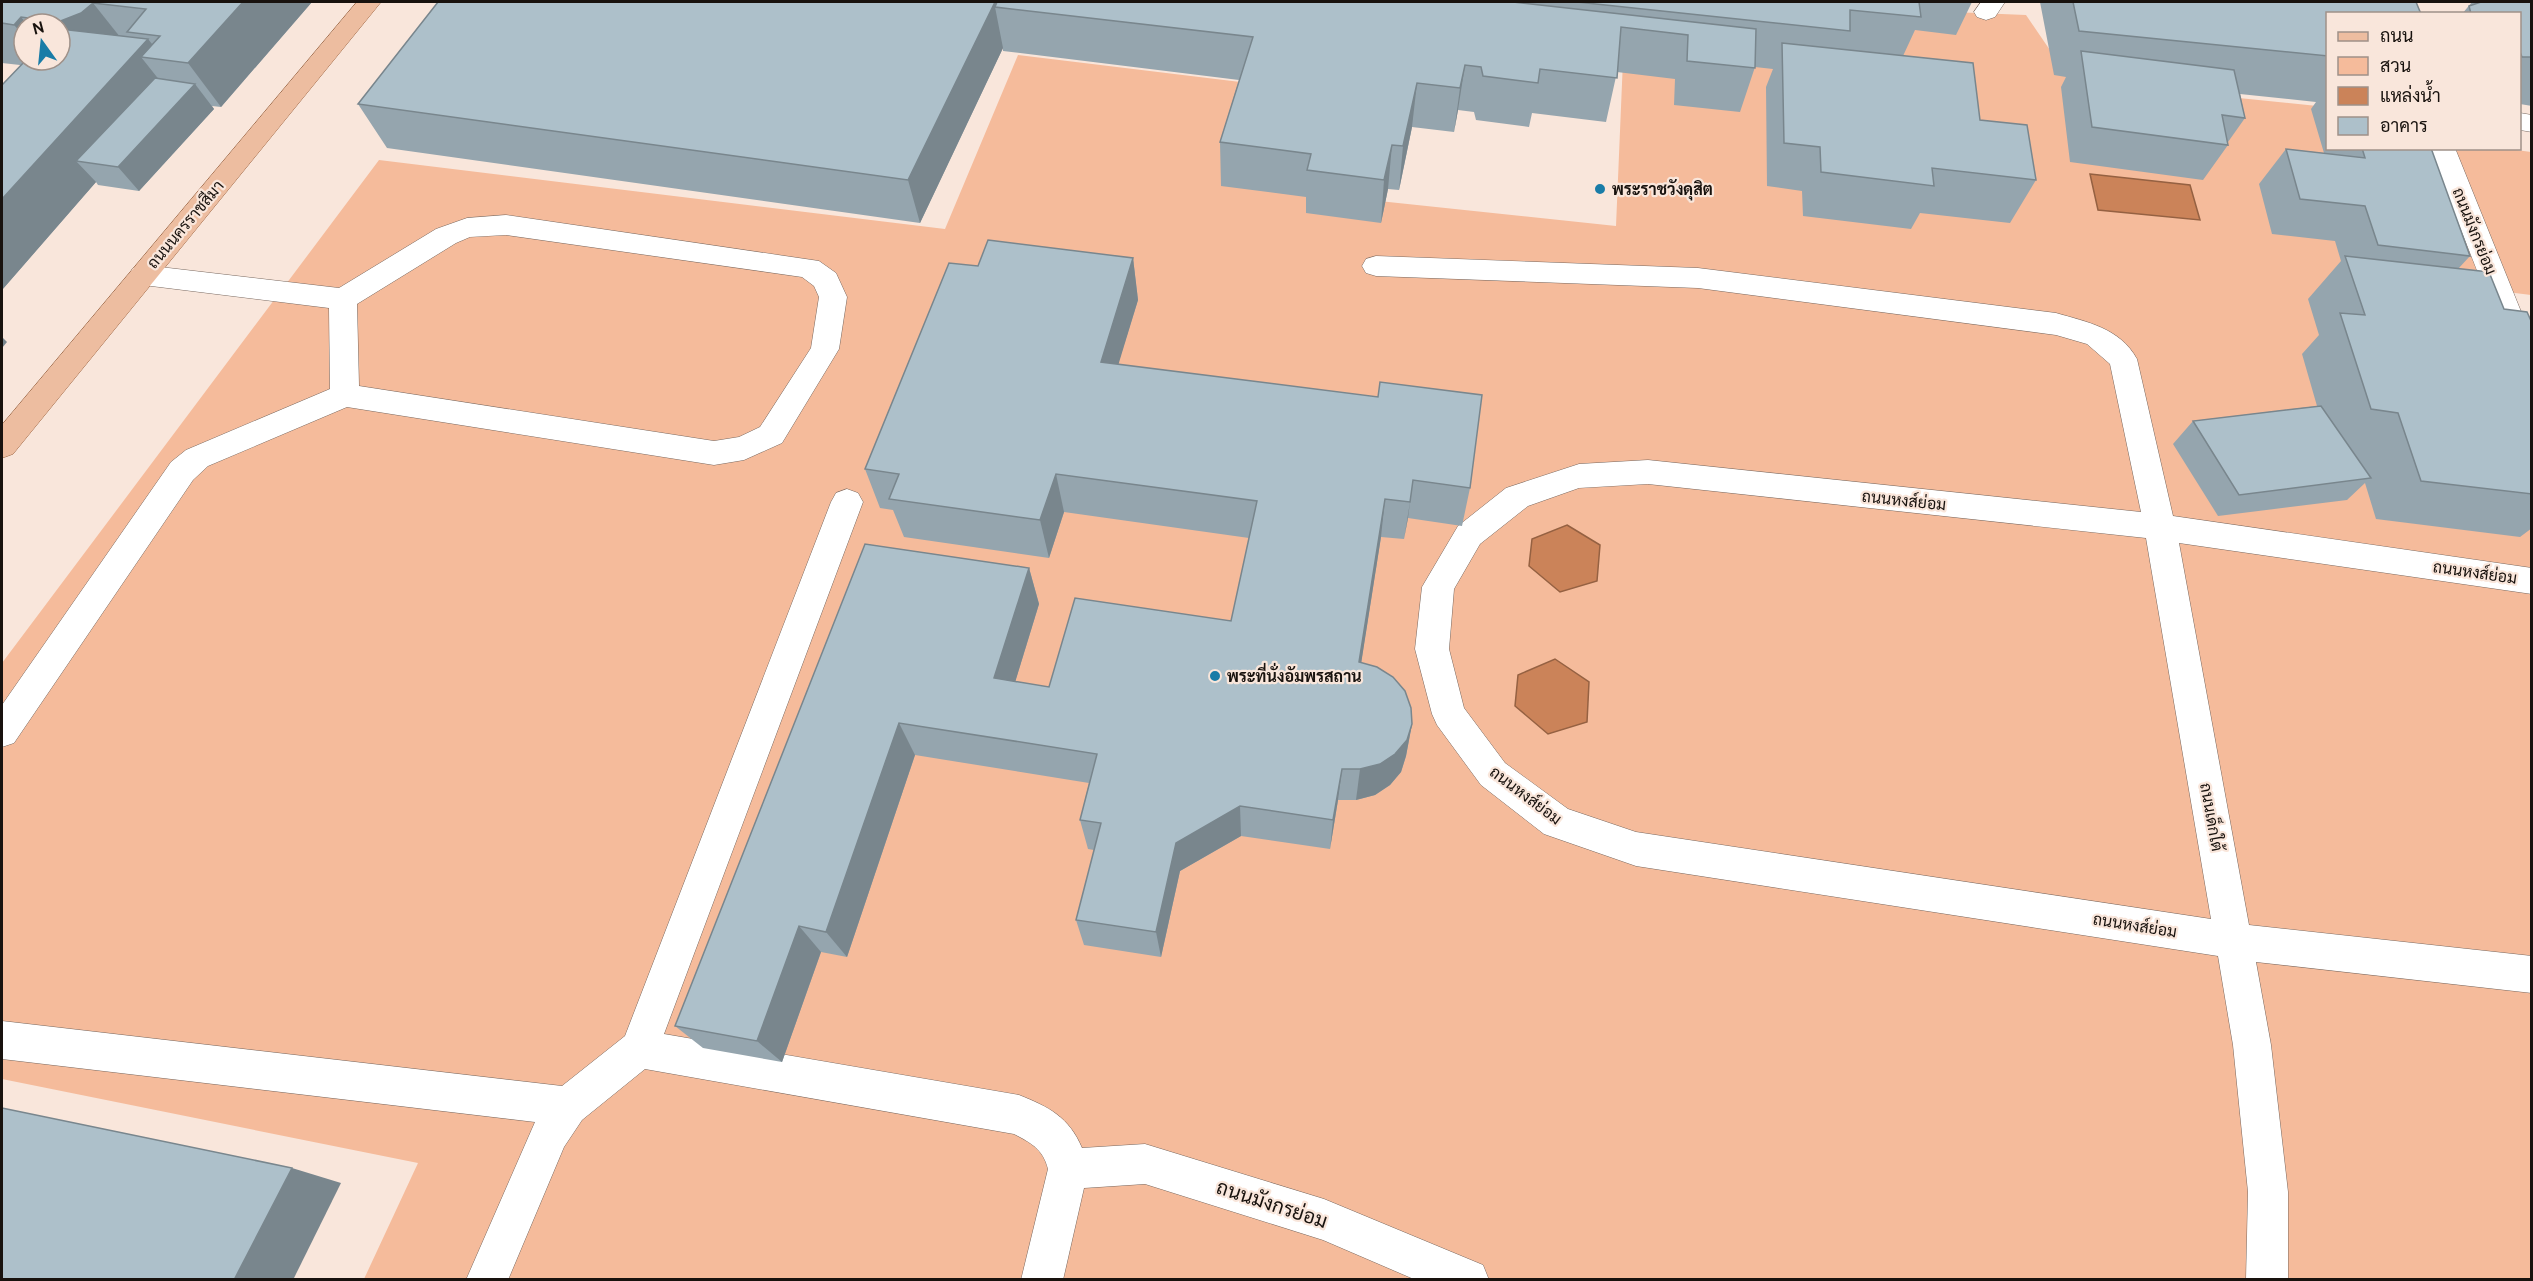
<svg xmlns="http://www.w3.org/2000/svg" width="2533" height="1281" font-family="Cabin,Sarabun,sans-serif">
<style>
.green{fill:#f5bb9b}
.water{fill:#cb8359;stroke:#956142;stroke-width:1.5}
.lines{fill:none;stroke-linecap:round;stroke-linejoin:round}
.minor-casing{stroke:#78685f;stroke-width:1}
.major-casing{stroke:#9b6543;stroke-width:1}
.minor{fill:#fff;fill-rule:evenodd}
.major{fill:#edbda0;fill-rule:evenodd}
.wall{fill:#95a5ae;fill-rule:evenodd}
.shaded-wall{fill:#79868d}
.building{fill:#adc0ca;stroke:#79868d;stroke-width:1.5}
.poi-dot{fill:#197ca7;stroke:#f9e6db;stroke-width:2}
.labels{text-anchor:middle;stroke-width:4.5;stroke-linejoin:round;paint-order:stroke}
.poi-label{font-size:16px;font-weight:bold;fill:#18120e;stroke:#f9e6db;text-anchor:start}
.street-label{font-size:16px;fill:#18120e;stroke:#f9e6db}
.near-street-label{font-size:20px;fill:#18120e;stroke:#f9e6db}
</style>
<rect width="100%" height="100%" fill="#f9e6db"/>
<polygon class="green" points="1928,11 2026,15 2071,81 2327,107 2328,148 2502,148 2531,152 2531,295 2459,286 2531,496 2531,1279 364,1279 418,1163 2,1079 2,663 379,160 945,229 1018,55 1265,85 1238,186 1616,226 1624,36"/>
<g class="water">
<polygon points="2090,174 2190,185 2200,220 2098,210"/>
<polygon points="1567,525 1600,545 1597,581 1560,592 1529,566 1532,539"/>
<polygon points="1555,659 1589,682 1587,722 1548,734 1515,706 1518,675"/>
</g>
<g class="lines">
<g class="minor-casing">
<g id="minor">
<polygon points="1981,2 2005,2 1995,17 1986,20 1977,17 1974,12"/>
<polygon points="2520,113 2532,115 2532,132 2520,130"/>
<polygon points="2429,148 2455,148 2522,314 2516,325 2532,366 2532,418 2522,415 2517,407 2488,325 2494,314"/>
<path d="M506,215L819,261L836,273L847,297L839,349L782,443L744,460L714,465L347,407L208,466L193,480L14,743L2,747V705L171,462L186,450L330,389L329,308L143,285L133,282L129,275L133,268L143,265L339,288L436,229L467,218ZM506,235L802,277L814,286L819,297L811,348L760,427L739,437L714,441L359,386L357,304L456,243L470,237Z"/>
<path d="M1376,256L1698,268L2056,313C2087,322 2120,328 2137,359L2173,516L2532,568V594L2179,543L2249,925L2532,956V993L2256,962L2271,1045L2288,1192V1280H2246L2248,1192L2233,1045L2218,956L1636,866L1544,834L1481,785L1437,725L1432,714L1415,649L1422,587L1458,526L1506,488L1579,464L1648,460L2141,512L2110,364L2087,344L2056,335L1698,288L1376,276L1366,273L1362,266L1366,259ZM1648,484L2146,538L2211,919L1636,832L1568,809L1505,763L1464,708L1449,649L1454,589L1480,544L1528,506L1579,488Z"/>
<path d="M847,489L858,493L863,502L664,1034L1019,1095C1049,1107 1069,1117 1082,1148L1145,1144L1324,1199L1483,1265L1489,1280H1416L1323,1240L1145,1184L1084,1188L1063,1280H1021L1048,1169C1043,1149 1031,1143 1014,1134L645,1069L582,1120L564,1147L508,1280H466L535,1122L2,1059V1021L562,1086L625,1036L831,502L836,493Z"/>
</g>
</g>
<g class="major-casing">
<polygon id="major" points="357,2 381,2 13,454 2,458 2,425"/>
</g>
<use href="#minor" class="minor"/>
<use href="#major" class="major"/>
</g>
<g class="wall">
<path d="M2,2H312L221,107L212,106L214,109L139,191L98,185L96,182L2,290L20,65L2,63ZM24,24H60V60H24Z"/>
<polygon points="438,2 1972,2 1956,35 1915,30 1903,56 1980,120 2036,180 2010,223 1920,213 1911,229 1803,216 1802,191 1767,186 1766,87 1773,69 1755,67 1740,112 1674,105 1675,79 1617,72 1606,122 1532,113 1529,127 1476,120 1474,112 1458,110 1454,132 1412,127 1399,190 1388,189 1381,223 1306,213 1306,197 1221,186 1220,142 1239,80 1003,51 1003,48 920,223 387,148 358,104"/>
<polygon points="2040,2 2416,2 2328,14 2328,148 2431,148 2470,256 2458,269 2504,309 2532,323 2532,528 2520,537 2376,519 2365,483 2347,500 2218,516 2173,444 2193,421 2317,406 2302,354 2319,335 2308,299 2341,261 2335,241 2272,234 2259,184 2286,149 2324,153 2311,109 2316,102 2240,94 2245,118 2228,142 2228,145 2203,180 2070,162 2061,87 2066,77 2054,75"/>
<polygon points="2472,2 2532,2 2532,106 2520,104 2520,14 2462,14"/>
<polygon points="1133,258 1138,300 1118,364 1470,488 1462,526 1408,518 1404,539 1381,537 1361,663 1412,724 1406,756 1401,772 1390,785 1375,795 1356,800 1338,800 1330,849 1241,836 1180,871 1161,957 1084,945 1076,920 1094,850 1088,849 1080,820 1089,783 915,755 847,957 821,952 782,1062 703,1048 675,1026 865,544 1029,568 1039,604 1015,682 1049,687 1231,621 1249,538 1064,512 1049,558 904,537 893,510 880,508 865,469 978,266"/>
<polygon points="2532,745 2532,764 2530,747"/>
</g>
<g class="shaded-wall">
<polygon points="243,2 312,2 221,107 188,63"/>
<polygon points="995,2 1023,2 995,7 1003,48 920,223 908,180"/>
<polygon points="93,3 128,47 95,66 58,22"/>
<polygon points="21,17 27,24 24,24 24,36 14,25"/>
<polygon points="148,39 165,60 141,57 172,96 76,161 96,182 2,290 2,199"/>
<polygon points="1465,65 1458,110 1454,132 1460,88"/>
<polygon points="1417,83 1412,127 1399,190 1403,146"/>
<polygon points="195,84 214,109 139,191 118,167"/>
<polygon points="1392,145 1388,189 1381,223 1384,180"/>
<polygon points="1133,258 1138,300 1107,402 1101,362"/>
<polygon points="2,337 7,342 2,348"/>
<polygon points="1056,474 1064,512 1049,558 1040,520"/>
<polygon points="1413,480 1408,518 1404,539 1410,502"/>
<polygon points="1385,499 1381,537 1356,696 1359,662"/>
<polygon points="1029,568 1039,604 1006,712 994,678"/>
<polygon points="899,723 915,755 847,957 826,932"/>
<polygon points="1412,724 1406,756 1401,772 1390,785 1375,795 1356,800 1360,769"/>
<polygon points="1342,769 1338,800 1330,849 1333,820"/>
<polygon points="1240,806 1241,836 1180,871 1161,957 1156,932 1176,843"/>
<polygon points="799,926 821,952 782,1062 757,1041"/>
<polygon points="292,1168 341,1183 293,1280 234,1280"/>
</g>
<g class="building">
<polygon points="2,2 243,2 188,63 141,57 160,36 127,32 146,9 93,3 81,13 58,22 21,17 14,25 2,23"/>
<polygon points="438,2 995,2 908,180 358,104"/>
<polygon points="997,2 1513,2 1756,29 1755,68 1687,61 1688,35 1621,27 1617,78 1540,69 1538,83 1483,76 1481,67 1465,65 1460,88 1417,83 1403,146 1392,145 1384,180 1307,170 1311,154 1220,142 1253,37 995,7"/>
<polygon points="1577,2 1919,2 1921,17 1850,10 1850,31"/>
<polygon points="2073,2 2416,2 2421,14 2328,14 2328,56 2079,31"/>
<polygon points="2481,2 2532,2 2532,57 2522,57 2520,52 2520,14 2471,14 2469,6"/>
<polygon points="60,29 148,39 2,199 2,85 26,60 60,60"/>
<polygon points="1782,43 1973,63 1980,120 2027,125 2036,180 1932,168 1934,186 1821,172 1820,147 1784,143"/>
<polygon points="2081,51 2234,70 2245,118 2222,115 2228,145 2092,127"/>
<polygon points="155,78 195,84 118,167 76,161"/>
<polygon points="2362,148 2431,148 2470,256 2378,245 2365,206 2300,199 2286,149 2365,158"/>
<polygon points="988,240 1133,258 1101,362 1378,397 1380,382 1482,395 1470,488 1413,480 1410,502 1385,499 1359,662 1377,667 1393,677 1405,691 1411,708 1412,724 1407,740 1395,754 1380,764 1360,769 1342,769 1333,820 1240,806 1176,843 1156,932 1076,920 1101,823 1080,820 1097,754 899,723 826,932 799,926 757,1041 675,1026 865,544 1029,568 994,678 1049,687 1075,598 1231,621 1257,501 1056,474 1040,520 889,499 899,474 865,469 949,263 978,266"/>
<polygon points="2345,256 2489,272 2504,309 2527,312 2532,323 2532,494 2421,481 2398,413 2371,409 2340,313 2365,315"/>
<polygon points="2321,406 2371,478 2239,495 2193,421"/>
<polygon points="2,1108 292,1168 234,1280 2,1280"/>
</g>
<g class="poi-dot">
<circle cx="1600" cy="189" r="6"/>
<circle cx="1215" cy="676" r="6"/>
</g>
<g class="labels">
<g class="poi-label">
<text x="1612" y="195">พระราชวังดุสิต</text>
<text x="1227" y="682">พระที่นั่งอัมพรสถาน</text>
</g>
<g class="street-label">
<text transform="translate(185 224) rotate(-50)" y="6">ถนนนครราชสีมา</text>
<text transform="translate(2475 231) rotate(68)" y="6">ถนนมังกรย่อม</text>
<text transform="translate(1904 500) rotate(6)" y="6">ถนนหงส์ย่อม</text>
<text transform="translate(2475 572) rotate(8)" y="6">ถนนหงส์ย่อม</text>
<text transform="translate(1526 795) rotate(37)" y="6">ถนนหงส์ย่อม</text>
<text transform="translate(2212 817) rotate(80)" y="6">ถนนเด็กใต้</text>
<text transform="translate(2135 925) rotate(9)" y="6">ถนนหงส์ย่อม</text>
</g>
<g class="near-street-label">
<text transform="translate(1272 1204) rotate(18)" y="7">ถนนมังกรย่อม</text>
</g>
</g>
<rect width="2533" height="1281" fill="none" stroke="#18120e" stroke-width="6"/>
<rect x="2326" y="12" width="195" height="138" fill="#f9e6db" stroke="#9f9189" stroke-width="1.5"/>
<rect x="2338" y="32" width="30" height="9" fill="#edbda0" stroke="#9f9189" stroke-width="1.5"/>
<text x="2380" y="42" font-size="18" fill="#18120e">ถนน</text>
<rect x="2338" y="57" width="30" height="18" fill="#f5bb9b" stroke="#9f9189" stroke-width="1.5"/>
<text x="2380" y="72" font-size="18" fill="#18120e">สวน</text>
<rect x="2338" y="87" width="30" height="18" fill="#cb8359" stroke="#9f9189" stroke-width="1.5"/>
<text x="2380" y="102" font-size="18" fill="#18120e">แหล่งน้ำ</text>
<rect x="2338" y="117" width="30" height="18" fill="#adc0ca" stroke="#9f9189" stroke-width="1.5"/>
<text x="2380" y="132" font-size="18" fill="#18120e">อาคาร</text>
<g transform="translate(42 42) rotate(345)"><circle r="28" fill="#f9e6db" stroke="#9f9189" stroke-width="1.5"/>
<path d="M0-4.5L10 22L0 15L-10 22Z" fill="#197ca7"/>
<text y="-9" font-size="16" font-weight="bold" text-anchor="middle" fill="#18120e">N</text>
</g>
</svg>
